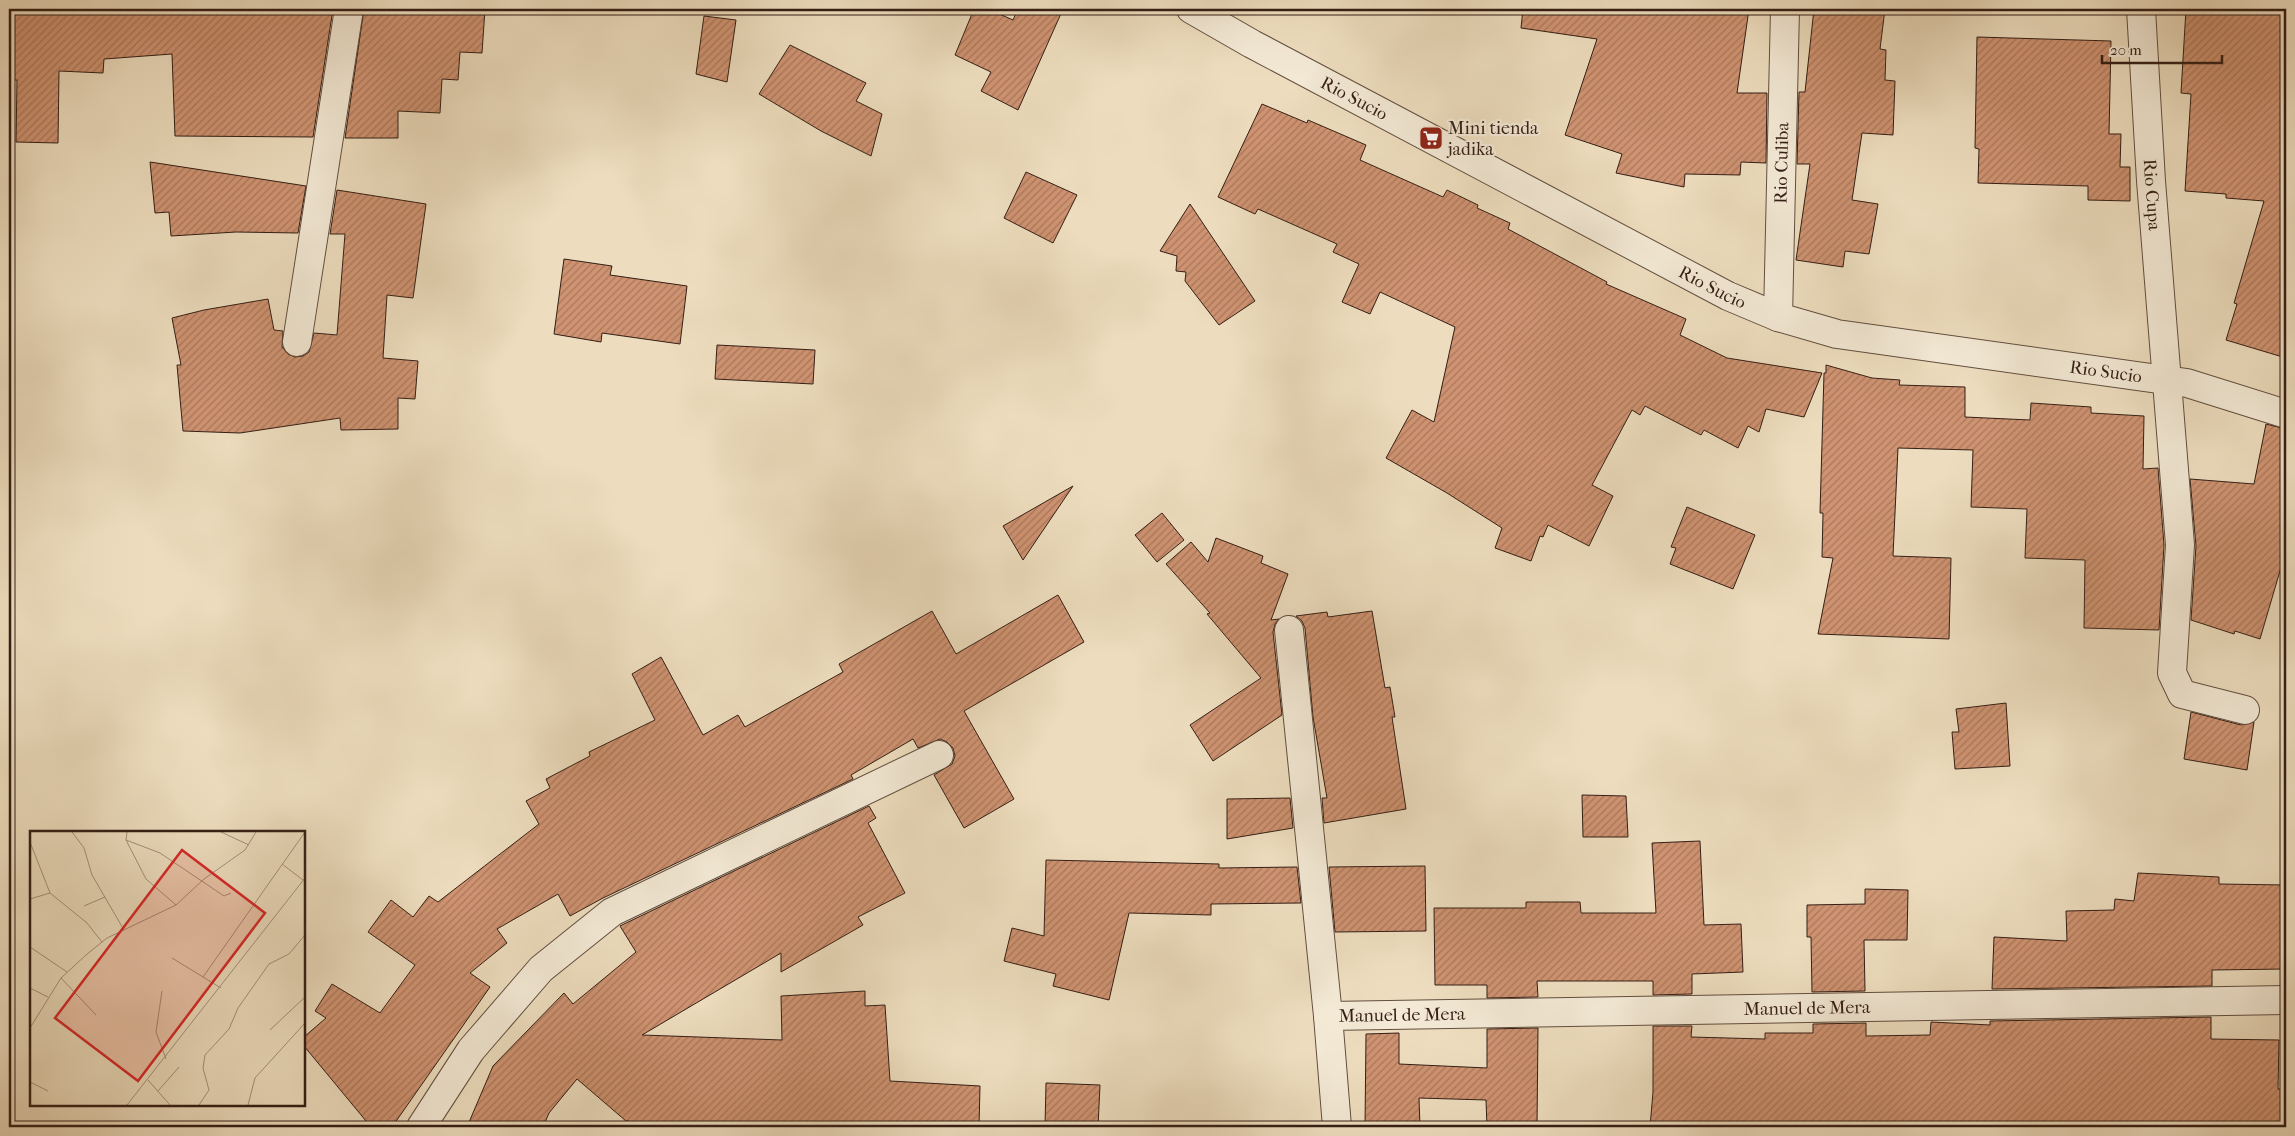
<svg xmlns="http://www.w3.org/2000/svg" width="2295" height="1136" font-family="'IM FELL French Canon',serif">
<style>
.building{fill:url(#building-hatch);stroke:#341e15}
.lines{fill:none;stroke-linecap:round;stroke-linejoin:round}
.street-casing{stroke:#624e3f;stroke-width:30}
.street{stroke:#f3e9d5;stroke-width:28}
.labels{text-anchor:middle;stroke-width:4.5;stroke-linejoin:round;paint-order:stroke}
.street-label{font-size:18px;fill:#341e15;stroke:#f3e9d5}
.poi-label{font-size:18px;fill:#341e15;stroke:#f3e9d5;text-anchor:start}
.inset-road{fill:none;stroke:#a3917a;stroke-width:1}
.view{fill:#d62828;fill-opacity:0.15;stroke:#d62828;stroke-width:2.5}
.inset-edge{fill:none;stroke:#341e15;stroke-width:2.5}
</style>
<defs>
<pattern id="building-hatch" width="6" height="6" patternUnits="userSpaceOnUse" patternTransform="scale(1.25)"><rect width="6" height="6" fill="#cf9371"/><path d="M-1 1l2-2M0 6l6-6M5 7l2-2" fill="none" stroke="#a9775c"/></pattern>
</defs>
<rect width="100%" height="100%" fill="#edddbe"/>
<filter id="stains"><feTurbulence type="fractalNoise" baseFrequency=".004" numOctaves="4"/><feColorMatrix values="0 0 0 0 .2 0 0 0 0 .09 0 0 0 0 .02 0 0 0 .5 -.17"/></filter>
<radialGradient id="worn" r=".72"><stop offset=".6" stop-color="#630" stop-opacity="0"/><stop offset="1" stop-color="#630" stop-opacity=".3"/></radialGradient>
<g class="building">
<polygon points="9,9 333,9 313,137 175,136 172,54 104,59 103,73 59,71 58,143 16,142 17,80 9,80"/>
<polygon points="364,9 485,9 482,53 460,52 458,80 442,79 440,113 398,111 398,138 345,138"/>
<polygon points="974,9 988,9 1013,20 1018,9 1063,9 1018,110 981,91 991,72 955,55"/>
<polygon points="1523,9 1749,9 1737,93 1767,93 1766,163 1741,162 1740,175 1685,174 1684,187 1616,173 1622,154 1565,135 1597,39 1521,28"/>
<polygon points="1814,9 1885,9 1880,49 1886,50 1885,80 1895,81 1893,135 1862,133 1852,200 1878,204 1869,254 1845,251 1843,267 1796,260 1810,164 1797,164 1799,92 1805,92"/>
<polygon points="2186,9 2286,9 2286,358 2226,340 2237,304 2234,303 2264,201 2226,198 2226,194 2185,191 2191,94 2181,93"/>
<polygon points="704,16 736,20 727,82 696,74"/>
<polygon points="1977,37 2111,41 2109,134 2121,134 2120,167 2130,167 2130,201 2088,200 2088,186 1978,183 1979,149 1975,148"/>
<polygon points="790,45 866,83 856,101 882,114 871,156 821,131 759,94"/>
<polygon points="1262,104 1307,123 1308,120 1366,145 1360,160 1443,197 1447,190 1478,205 1477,208 1510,223 1508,229 1607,282 1606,284 1686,319 1680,335 1727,358 1822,373 1804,417 1766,409 1759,432 1748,426 1738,448 1704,430 1701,435 1645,406 1640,415 1632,410 1592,485 1613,496 1589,546 1548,525 1543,537 1540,536 1531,561 1495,548 1502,528 1447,493 1386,458 1412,410 1434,422 1455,327 1380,292 1370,314 1342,302 1359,264 1333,252 1337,244 1258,209 1255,214 1218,197"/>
<polygon points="150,162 306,186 298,233 236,232 171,236 169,212 155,213"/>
<polygon points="1026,172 1077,195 1053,243 1004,218"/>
<polygon points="337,190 426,204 413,298 387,295 383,358 418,361 415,399 398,398 398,429 341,430 340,418 240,433 183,431 177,365 181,365 172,318 204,310 268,299 274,330 283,331 282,347 288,354 295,357 303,356 309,352 314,333 337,335 345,234 330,234"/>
<polygon points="1190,204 1255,301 1219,325 1185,281 1186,272 1176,271 1177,256 1160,251"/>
<polygon points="564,259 612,266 610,275 687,286 680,344 602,333 601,342 554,334"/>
<polygon points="717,345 815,350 813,384 715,379"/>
<polygon points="1826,365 1872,378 1900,380 1899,385 1965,387 1965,417 2030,420 2031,403 2091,407 2091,413 2144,416 2143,469 2158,468 2164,545 2159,630 2084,628 2085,560 2025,558 2027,509 1971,507 1973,450 1898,448 1893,556 1951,558 1949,639 1818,634 1833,558 1822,557 1823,513 1820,513 1824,373 1826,373"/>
<polygon points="2266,424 2286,429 2286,565 2282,564 2260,639 2235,631 2234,634 2191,620 2196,546 2190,479 2254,484"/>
<polygon points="1073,486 1023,560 1003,526"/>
<polygon points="1687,507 1755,535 1733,589 1670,564 1676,548 1671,547"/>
<polygon points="1162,513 1184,540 1157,562 1135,535"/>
<polygon points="1216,538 1263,556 1261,563 1288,574 1271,620 1279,619 1275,624 1273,632 1282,715 1213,761 1190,725 1261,678 1207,614 1210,613 1166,564 1191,542 1208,562"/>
<polygon points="1058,595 1084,642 964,711 1014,799 964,828 934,775 952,764 955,756 953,748 947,742 940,739 918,748 913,739 851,775 853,779 603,898 570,916 558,894 497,929 507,943 470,973 490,987 392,1127 371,1127 304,1046 304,1037 326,1018 315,1011 332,984 380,1013 415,965 368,932 391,900 413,917 429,896 438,902 539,824 526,801 550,788 546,779 590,756 589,752 655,720 632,674 661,657 703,735 738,715 745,727 843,672 839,664 932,611 956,654"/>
<polygon points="1372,611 1385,688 1390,687 1395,717 1392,717 1406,809 1324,823 1322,798 1327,798 1313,717 1305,628 1302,621 1296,616 1327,612 1328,617"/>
<polygon points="2006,703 2010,766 1955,769 1952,732 1959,732 1956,709"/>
<polygon points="2191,712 2241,725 2254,722 2247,770 2184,759"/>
<polygon points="1582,795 1626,796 1628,837 1583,837"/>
<polygon points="1290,798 1293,828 1227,839 1227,799"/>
<polygon points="869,806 876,818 868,823 905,893 858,917 863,925 781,972 781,953 642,1035 782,1040 781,996 865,991 865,1006 885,1005 890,1081 980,1086 979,1127 780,1127 780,1124 713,1122 713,1127 629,1127 629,1121 626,1121 577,1079 549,1113 543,1127 467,1127 493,1066 564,993 573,1004 636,952 620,926"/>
<polygon points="1700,841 1704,925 1741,924 1743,972 1692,974 1692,994 1653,995 1653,981 1537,981 1538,997 1487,998 1487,985 1435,985 1434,908 1526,908 1526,902 1580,902 1581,913 1656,913 1652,843"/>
<polygon points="1046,860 1219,864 1219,868 1297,867 1301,903 1211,904 1211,915 1129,913 1109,1000 1053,986 1056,974 1004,961 1012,928 1044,936"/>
<polygon points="1425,866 1426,931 1335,932 1329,867"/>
<polygon points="2138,873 2219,877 2219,884 2286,885 2286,969 2212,970 2212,986 1992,989 1994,937 2067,941 2066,911 2114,910 2115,899 2134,901"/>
<polygon points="1865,889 1908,890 1907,940 1864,940 1865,991 1812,992 1811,937 1807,937 1807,905 1865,904"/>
<polygon points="2211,1017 2211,1039 2279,1040 2278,1089 2286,1089 2286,1127 1650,1127 1653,1092 1653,1026 1692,1026 1691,1037 1765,1039 1765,1033 1813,1033 1813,1024 1866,1023 1866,1036 1930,1035 1931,1022 1990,1025 1990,1021"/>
<polygon points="1538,1028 1537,1127 1487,1127 1486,1100 1419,1098 1420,1127 1365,1127 1366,1034 1399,1033 1399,1064 1487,1068 1487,1029"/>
<polygon points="1046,1083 1100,1085 1098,1127 1045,1127"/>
</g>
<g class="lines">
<g class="street-casing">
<g id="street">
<path id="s1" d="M1191,9L1252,44L1728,296L1778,317L1837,334L2187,383L2286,414"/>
<path id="s2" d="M2141,9L2151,181L2180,545L2172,673L2182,694L2245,710"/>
<path id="s3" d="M1778,317L1785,9"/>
<polyline points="297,342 349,9"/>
<polyline points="1289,630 1328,1016 1337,1127"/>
<path id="s4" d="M1328,1016L2286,1000"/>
<polyline points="421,1127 471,1050 541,969 612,912 939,755"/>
</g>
</g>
<use href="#street" class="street"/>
</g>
<defs>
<g id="supermarket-square" transform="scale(1.25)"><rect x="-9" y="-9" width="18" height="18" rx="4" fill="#8f2418" stroke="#f3e9d5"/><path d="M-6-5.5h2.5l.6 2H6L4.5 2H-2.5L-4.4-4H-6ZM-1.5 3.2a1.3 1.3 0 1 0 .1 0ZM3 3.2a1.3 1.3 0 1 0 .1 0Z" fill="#fff"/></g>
</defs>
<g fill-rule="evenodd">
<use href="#supermarket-square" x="1431" y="138"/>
</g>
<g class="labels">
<g class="street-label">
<text dy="6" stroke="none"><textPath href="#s1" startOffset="186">Rio Sucio</textPath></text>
<text dy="6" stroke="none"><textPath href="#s3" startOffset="154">Rio Culiba</textPath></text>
<text dy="6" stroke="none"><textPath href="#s2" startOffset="186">Rio Cupa</textPath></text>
<text dy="6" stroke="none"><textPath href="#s1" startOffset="591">Rio Sucio</textPath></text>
<text dy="6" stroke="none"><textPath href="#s1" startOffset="996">Rio Sucio</textPath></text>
<text dy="6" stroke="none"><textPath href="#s4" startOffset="479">Manuel de Mera</textPath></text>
<text dy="6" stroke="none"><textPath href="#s4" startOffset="74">Manuel de Mera</textPath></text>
</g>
<g class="poi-label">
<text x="1448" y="134">Mini tienda<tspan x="1448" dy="21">jadika</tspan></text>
</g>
</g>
<g transform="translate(30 831)">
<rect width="275" height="275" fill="#edddbe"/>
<path class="inset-road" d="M42,1L54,17L62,44L94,99M97,1L96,9L116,48L146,74M191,1L219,14M96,9L130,22L194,65L201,62M0,11L20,62L57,92L72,111M252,33L273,49M0,68L20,62M54,75L75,66M0,116L37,141M142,127L191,157M173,146L275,1M31,147L66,184M0,157L18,166M132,160L126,201L136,228M0,197L31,147L56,124L77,107L146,74L174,48L215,19L226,1M240,199L275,166M118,249L140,274M0,251L18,260M128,260L149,236M97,274L275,47M169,274L179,259L173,237L175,224L199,198L208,177L239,133L259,123L275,104M218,274L225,247L275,192"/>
<path class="view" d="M152,19L235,82L108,250L25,187Z"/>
<rect width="275" height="275" class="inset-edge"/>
</g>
<rect width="2295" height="1136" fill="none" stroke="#edddbe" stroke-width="30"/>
<rect x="10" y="10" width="2275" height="1116" fill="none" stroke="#341e15" stroke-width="2.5"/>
<rect x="15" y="15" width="2265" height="1106" fill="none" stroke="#341e15"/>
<path d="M2102 55v8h120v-8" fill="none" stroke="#341e15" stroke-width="2.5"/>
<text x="2110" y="55" font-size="15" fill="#341e15" stroke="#f3e9d5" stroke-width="4" paint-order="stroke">20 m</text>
<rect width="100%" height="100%" filter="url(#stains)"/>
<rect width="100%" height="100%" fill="url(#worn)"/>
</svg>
